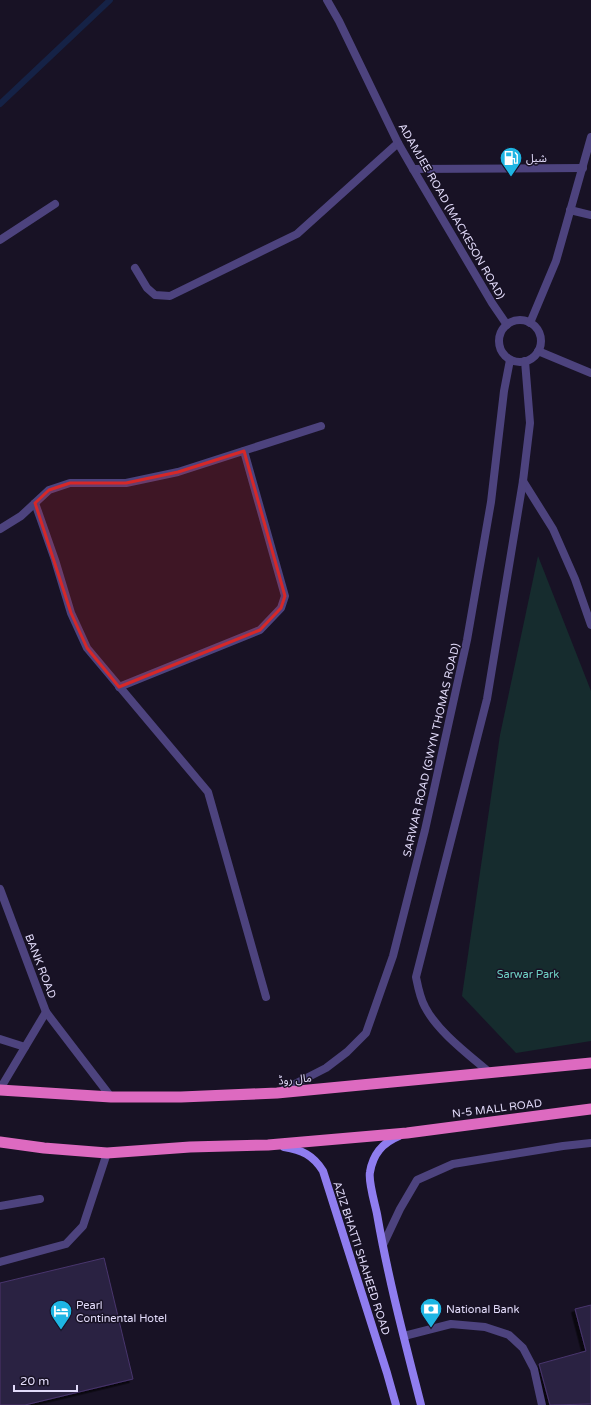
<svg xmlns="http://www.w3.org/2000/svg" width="591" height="1405" font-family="'Varela Round','Noto Sans Arabic',sans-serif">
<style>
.green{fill:#162c2e}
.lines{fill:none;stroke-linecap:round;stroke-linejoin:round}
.stream{stroke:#152246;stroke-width:6}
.building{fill:#2c2143;stroke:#48366d;filter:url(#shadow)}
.service{stroke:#4d437e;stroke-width:8}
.minor{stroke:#4d437e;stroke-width:8}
.tertiary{stroke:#4d437e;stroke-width:8}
.secondary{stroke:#8f7def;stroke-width:8}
.trunk{stroke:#dd6ac0;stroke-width:11}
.marked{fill:#d62828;fill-opacity:0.2;stroke:#d62828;stroke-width:3;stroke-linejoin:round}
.labels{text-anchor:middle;stroke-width:3;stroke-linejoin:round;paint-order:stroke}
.poi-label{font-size:11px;fill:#e2dbfa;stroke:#181225;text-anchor:start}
.street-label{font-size:11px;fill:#e2dbfa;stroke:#181225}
.park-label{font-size:11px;fill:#6fd2c6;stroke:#181225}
</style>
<defs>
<filter id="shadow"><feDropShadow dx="-3.5" dy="3.5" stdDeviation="0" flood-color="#0009"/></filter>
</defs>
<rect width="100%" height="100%" fill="#181225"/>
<polygon class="green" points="538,556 591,691 591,1041 516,1053 462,996 500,735"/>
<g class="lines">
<polyline class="stream" points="0,104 110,0"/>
</g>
<g class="building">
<polygon points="104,1258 133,1379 25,1405 0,1405 0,1283"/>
<polygon points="591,1305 591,1404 550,1405 539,1364 586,1351 575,1309"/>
</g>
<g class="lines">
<g class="service">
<polyline points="413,169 583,168"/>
<polyline points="0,1039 25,1047"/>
<polyline points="0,1206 40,1199"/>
<polyline points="383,1245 400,1209 417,1180 453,1164 563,1146 591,1143"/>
<polyline points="404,1336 451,1324 485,1327 509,1335 523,1348 534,1369 542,1405"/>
</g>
<g class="minor">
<polyline points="570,210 591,215"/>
<polyline points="0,240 55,204"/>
<polyline points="135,268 147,288 155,295 170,296 297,234 398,143"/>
<polyline points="523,481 553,529 575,579 591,625"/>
<polyline points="35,503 55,560 71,613 87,648 208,792 266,997"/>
<polyline points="0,529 21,516 49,490 70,483 126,483 178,472 321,426"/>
<polyline points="119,687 260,630 281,608 285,596 244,451"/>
<polyline points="0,1262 66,1244 83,1226 107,1153"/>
</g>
<g class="tertiary">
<polyline points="327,0 339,21 398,143 413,169 492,303 507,325"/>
<circle cx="520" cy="341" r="21"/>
<polyline points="530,323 556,261 591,137"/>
<polyline points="538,351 591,373"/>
<polyline points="0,889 46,1012 111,1097"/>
<path d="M490,1073C468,1054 438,1032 425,1007C420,998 418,987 416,977L487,699L523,481L530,423L525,361"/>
<polyline points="0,1089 46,1012"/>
<polyline points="283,1090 326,1068 347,1052 366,1033 393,956 425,830 467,640 491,502 504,391 510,360"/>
</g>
<g class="secondary">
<path d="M399,1136C382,1143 373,1154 370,1172C368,1181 375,1204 377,1214C388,1278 405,1342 421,1405"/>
<path d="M284,1147C302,1150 313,1155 323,1171L387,1373L396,1405"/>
</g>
<g class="trunk">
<polyline points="0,1090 111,1097 181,1097 277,1093 591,1063"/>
<polyline points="0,1142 44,1148 107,1153 190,1147 268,1145 407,1133 591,1109"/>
</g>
</g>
<path class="marked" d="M244,451L285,596L281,608L260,630L119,687L87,648L71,613L35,503L49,490L70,483H126L178,472Z"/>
<defs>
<g id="fuel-pin" transform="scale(1.15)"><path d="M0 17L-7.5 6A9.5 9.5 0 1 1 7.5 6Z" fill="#1eb5e3" stroke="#181225"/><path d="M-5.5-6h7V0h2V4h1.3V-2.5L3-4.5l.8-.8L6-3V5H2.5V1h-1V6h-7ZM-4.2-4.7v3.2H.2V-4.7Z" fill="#fff"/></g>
<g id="bank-pin" transform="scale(1.15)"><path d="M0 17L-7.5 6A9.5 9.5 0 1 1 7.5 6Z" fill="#1eb5e3" stroke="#181225"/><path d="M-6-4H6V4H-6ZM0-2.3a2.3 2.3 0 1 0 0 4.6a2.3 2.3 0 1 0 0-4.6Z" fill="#fff"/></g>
<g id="hotel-pin" transform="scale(1.15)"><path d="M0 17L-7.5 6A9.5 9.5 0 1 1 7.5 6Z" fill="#1eb5e3" stroke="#181225"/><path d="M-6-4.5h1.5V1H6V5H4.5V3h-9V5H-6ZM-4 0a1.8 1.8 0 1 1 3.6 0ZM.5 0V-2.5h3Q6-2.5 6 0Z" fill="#fff"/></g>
</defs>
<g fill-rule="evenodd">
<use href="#fuel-pin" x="511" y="158"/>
<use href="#bank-pin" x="431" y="1309"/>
<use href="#hotel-pin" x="61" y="1311"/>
</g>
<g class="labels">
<g class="poi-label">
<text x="526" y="162">شیل</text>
<text x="76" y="1309">Pearl<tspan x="76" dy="13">Continental Hotel</tspan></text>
<text x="446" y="1313">National Bank</text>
</g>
<g class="street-label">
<text transform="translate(452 211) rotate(60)" y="4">ADAMJEE ROAD (MACKESON ROAD)</text>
<text transform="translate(431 750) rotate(-77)" y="4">SARWAR ROAD (GWYN THOMAS ROAD)</text>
<text transform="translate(41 966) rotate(69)" y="4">BANK ROAD</text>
<text transform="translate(295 1079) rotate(-5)" y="4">مال روڈ</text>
<text transform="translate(497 1108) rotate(-7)" y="4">N-5 MALL ROAD</text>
<text transform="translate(362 1258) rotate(72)" y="4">AZIZ BHATTI SHAHEED ROAD</text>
</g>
<g class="park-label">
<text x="528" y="978">Sarwar Park</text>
</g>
</g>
<path d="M14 1385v6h63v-6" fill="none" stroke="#e2dbfa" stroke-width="2"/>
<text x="20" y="1385" font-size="12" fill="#e2dbfa" stroke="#181225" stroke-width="3" paint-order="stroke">20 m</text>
</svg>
